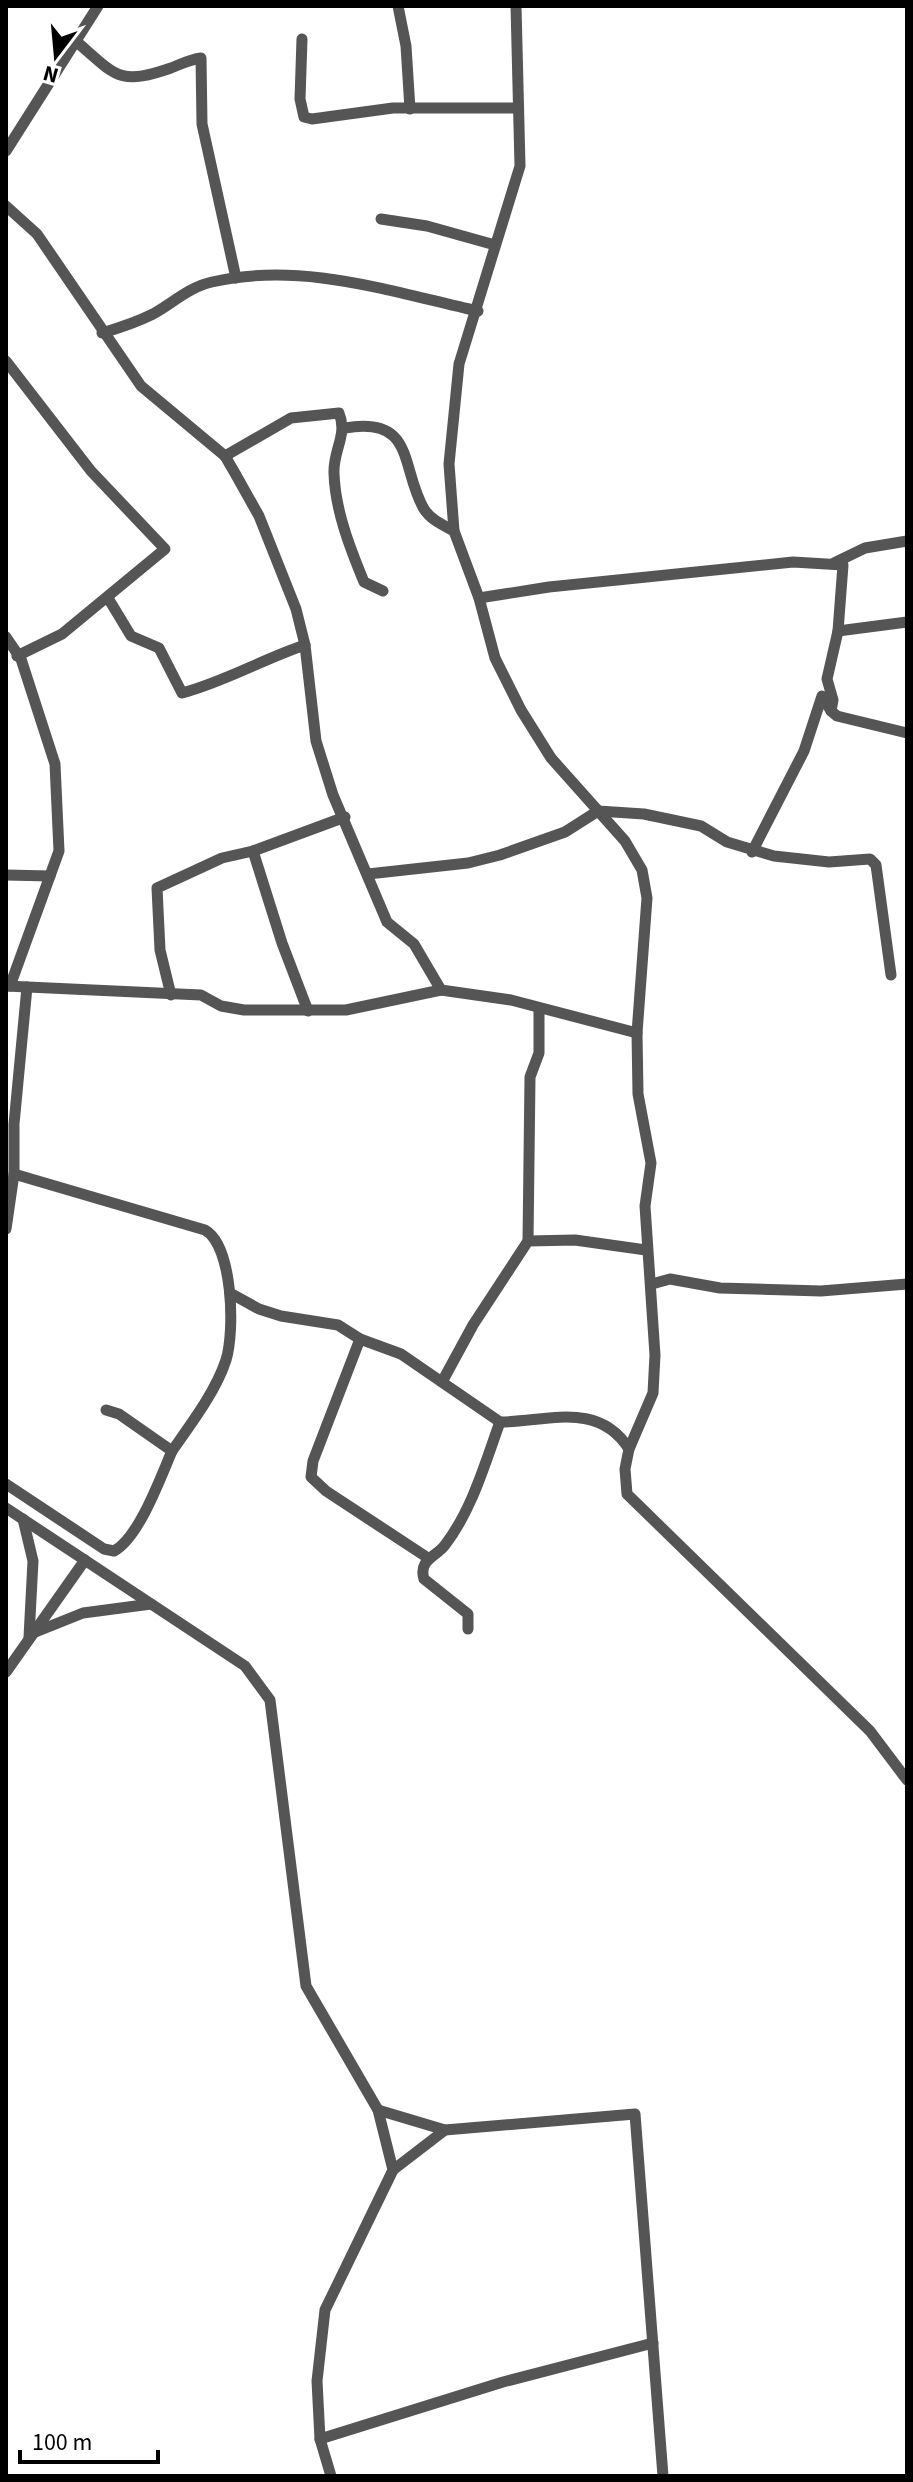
<svg xmlns="http://www.w3.org/2000/svg" width="913" height="2482" font-family="'Source Sans 3',sans-serif">
<style>
.lines{fill:none;stroke-linecap:round;stroke-linejoin:round}
.minor{stroke:#555;stroke-width:11}
</style>
<rect width="100%" height="100%" fill="#fff"/>
<g class="lines">
<g class="minor">
<polyline points="398,6 406,46 410,109"/>
<polyline points="516,6 520,166 459,364 449,464 454,531 479,598 495,658 521,710 551,758 625,841 642,870 647,898 637,1033 638,1094 651,1163 645,1206 655,1355 653,1393 629,1449 625,1469 627,1494 870,1731 907,1780"/>
<polyline points="302,39 300,99 304,117 312,119 393,108 517,108"/>
<path d="M77,42C116,76 119,86 171,68C181,64 191,59 201,58L202,124L236,278"/>
<polyline points="6,151 98,6"/>
<polyline points="6,206 37,234 141,386 225,456 236,475 259,516 296,609 305,645 316,741 333,795 387,922 414,944 441,990"/>
<polyline points="381,219 427,226 495,245"/>
<path d="M102,333C119,328 137,322 153,314C173,303 189,287 212,282C302,261 391,292 478,311"/>
<polyline points="6,361 91,471 165,549 62,634 17,656"/>
<path d="M345,428C416,416 400,468 424,509C431,520 443,525 454,531"/>
<path d="M225,456L291,418L339,413C348,435 333,450 334,473C335,510 350,548 364,582L383,591"/>
<polyline points="834,563 865,548 907,541"/>
<path d="M108,598L131,636L159,648L182,693C224,682 263,659 305,645"/>
<polyline points="479,598 549,587 793,562 843,565 838,631 827,679 833,700 831,711 822,696 804,751 752,852"/>
<polyline points="838,631 907,622"/>
<polyline points="6,637 21,659 55,764 59,851 10,986"/>
<polyline points="831,711 837,716 907,733"/>
<polyline points="253,851 282,943 308,1011"/>
<polyline points="368,874 468,863 500,855 565,832 598,811 644,814 701,826 727,842 774,856 829,862 870,859 876,865 891,975"/>
<polyline points="6,875 50,876"/>
<polyline points="6,986 201,995 221,1006 244,1010 346,1010 441,990 511,1000 637,1033"/>
<polyline points="171,995 160,950 157,888 222,858 253,851 345,817"/>
<path d="M14,1174L205,1230C233,1246 235,1331 226,1360C216,1391 191,1424 172,1451L119,1414L106,1410"/>
<polyline points="6,1229 14,1174 14,1124 27,987"/>
<polyline points="528,1241 530,1077 539,1053 539,1008"/>
<polyline points="652,1284 670,1279 720,1288 821,1291 907,1284"/>
<path d="M230,1293L259,1309L281,1316L338,1325L360,1339L401,1354L500,1422C546,1422 598,1400 629,1449"/>
<polyline points="360,1339 313,1461 311,1477 326,1491 428,1558"/>
<polyline points="442,1382 473,1325 528,1241 575,1240 646,1250"/>
<path d="M6,1484L104,1549L114,1551C139,1538 161,1476 172,1451"/>
<polyline points="6,1508 245,1666 270,1700 306,1986 378,2110 393,2170 325,2310 317,2381 320,2439 331,2476"/>
<polyline points="23,1519 33,1561 29,1637"/>
<path d="M468,1629V1614L424,1579C418,1560 436,1557 445,1545C472,1510 485,1463 500,1422"/>
<polyline points="33,1633 83,1613 151,1604"/>
<polyline points="6,1672 85,1560"/>
<polyline points="378,2110 445,2130 635,2114 663,2476"/>
<polyline points="393,2170 445,2130"/>
<polyline points="320,2439 503,2382 653,2343"/>
</g>
</g>
<rect width="913" height="2482" fill="none" stroke="#000000" stroke-width="16"/>
<g transform="translate(56 56) rotate(196)" stroke="#ffffff" stroke-width="6" paint-order="stroke">
<path d="M0-6L14 30L0 20L-14 30Z" fill="#000000"/>
<text y="-12" font-size="22" font-weight="bold" text-anchor="middle" fill="#000000">N</text>
</g>
<path d="M20 2450v12h138v-12" fill="none" stroke="#000000" stroke-width="4"/>
<text x="32" y="2450" font-size="24" fill="#000000" stroke="#ffffff" stroke-width="6" paint-order="stroke">100 m</text>
</svg>
